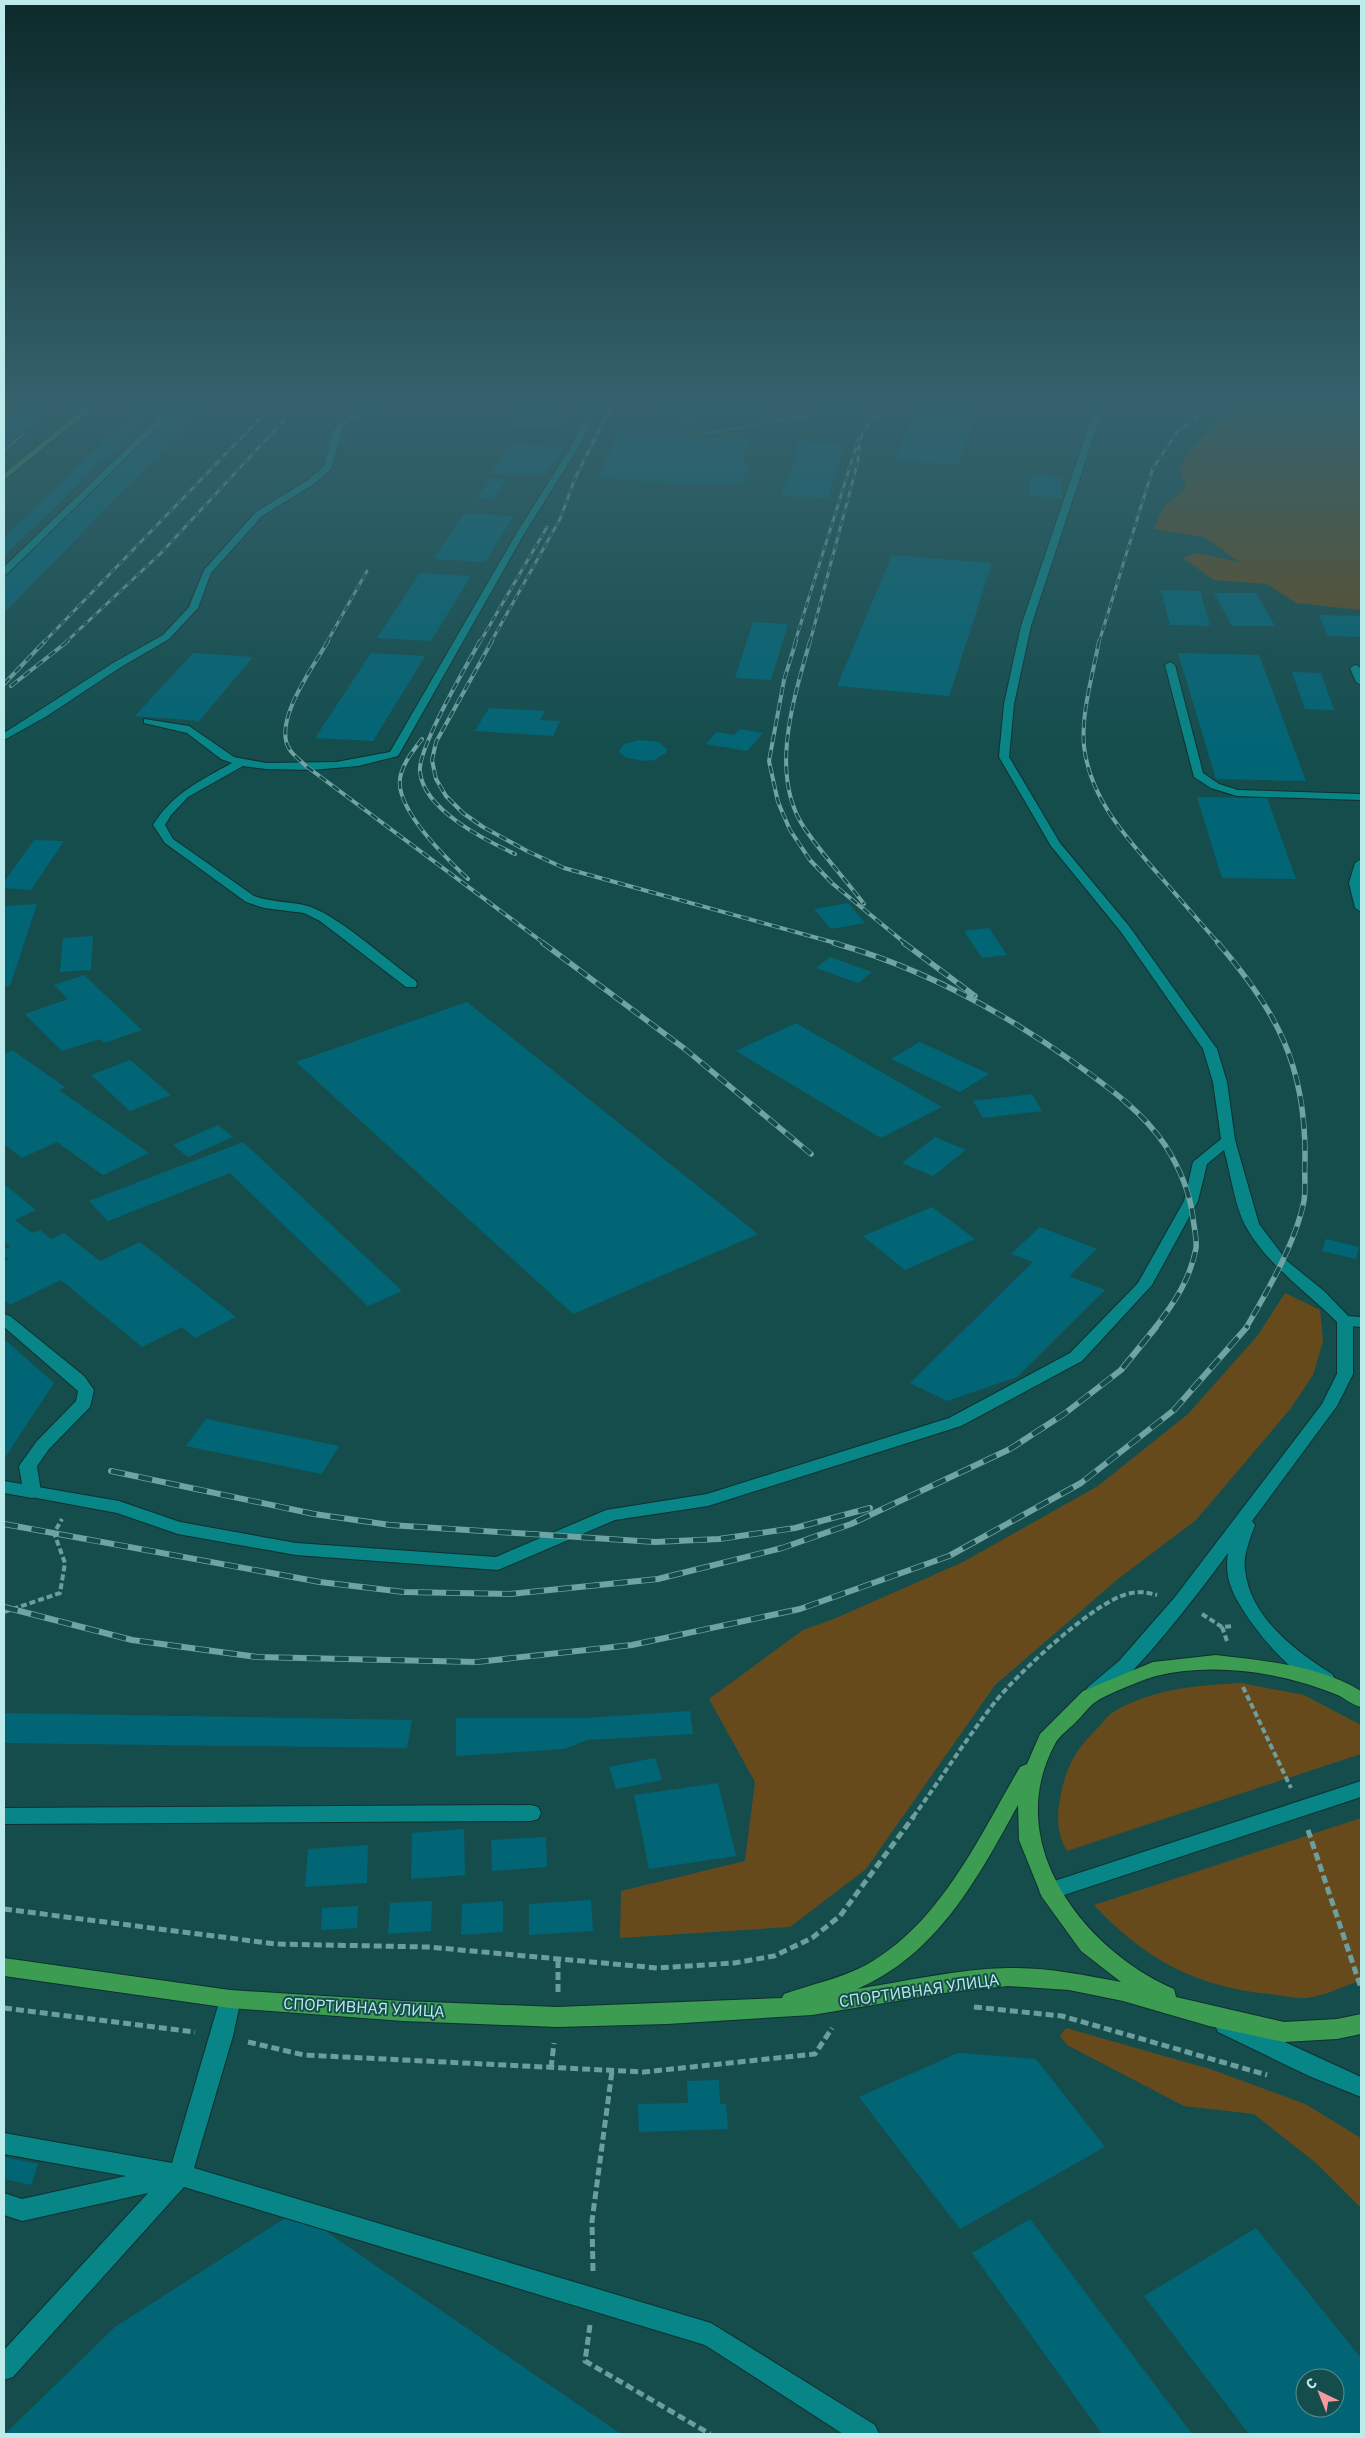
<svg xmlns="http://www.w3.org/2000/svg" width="1365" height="2438" font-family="'IBM Plex Sans',sans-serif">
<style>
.green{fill:#674a1c}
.building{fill:#026576;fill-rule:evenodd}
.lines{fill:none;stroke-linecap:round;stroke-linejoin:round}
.lane-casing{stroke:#0f3030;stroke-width:2}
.street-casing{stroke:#0f3030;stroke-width:2}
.secondary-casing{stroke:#0f3030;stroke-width:2}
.primary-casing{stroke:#0f3030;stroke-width:2}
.path-far2{stroke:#6c9e9e;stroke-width:2;stroke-dasharray:3 1;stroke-linecap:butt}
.path-far1{stroke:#6c9e9e;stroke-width:4;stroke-dasharray:6 3;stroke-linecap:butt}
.path{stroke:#6c9e9e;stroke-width:5;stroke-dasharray:8 4;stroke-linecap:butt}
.lane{fill:#088687;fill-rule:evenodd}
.street{fill:#088687;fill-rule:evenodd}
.secondary{fill:#088687;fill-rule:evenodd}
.primary{fill:#3c9c51;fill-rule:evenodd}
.rail-far3-casing{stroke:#70a3a3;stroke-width:3}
.rail-far2-casing{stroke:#70a3a3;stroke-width:4}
.rail-far1-casing{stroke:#70a3a3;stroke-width:5.5}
.rail-casing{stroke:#70a3a3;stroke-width:6}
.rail-far3{stroke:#154d4d;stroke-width:2;stroke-dasharray:6;stroke-linecap:butt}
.rail-far2{stroke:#154d4d;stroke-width:2.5;stroke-dasharray:8;stroke-linecap:butt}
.rail-far1{stroke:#154d4d;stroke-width:4;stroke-dasharray:11;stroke-linecap:butt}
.rail{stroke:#154d4d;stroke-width:4.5;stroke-dasharray:14;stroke-linecap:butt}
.labels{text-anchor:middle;stroke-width:4;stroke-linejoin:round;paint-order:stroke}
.near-street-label{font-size:16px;fill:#bdebeb;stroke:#154d4d}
</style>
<rect width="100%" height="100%" fill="#154d4d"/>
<g class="green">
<path d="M1249,405H1361V610L1296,603L1267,584L1214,580L1183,558L1197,553L1239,562L1204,537L1153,529L1164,506L1186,488L1180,466C1203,433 1212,422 1249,405Z"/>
<polygon points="1285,1293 1320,1310 1323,1341 1313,1375 1291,1408 1196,1520 1118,1579 995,1685 866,1869 790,1927 620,1938 621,1891 745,1861 755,1782 709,1699 803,1630 836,1618 963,1562 1098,1486 1188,1414 1258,1335"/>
<path d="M1241,1683L1304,1695L1361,1725V1754L1067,1851C1055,1830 1057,1812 1062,1789C1067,1766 1077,1749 1093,1733C1100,1726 1107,1716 1115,1711C1153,1689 1198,1685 1241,1683Z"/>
<path d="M1361,1818V1980L1357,1982C1342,1987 1323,1996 1306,1998C1294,1999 1280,1995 1269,1994C1196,1987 1143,1958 1094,1905Z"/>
<polygon points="1066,2028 1210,2069 1305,2104 1361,2138 1361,2208 1316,2163 1254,2114 1184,2106 1067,2045 1060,2036"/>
</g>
<g class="building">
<polygon points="141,405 160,405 4,556 4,538"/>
<polygon points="177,405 207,405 4,613 4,576"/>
<polygon points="525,405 555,405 546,419 566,420 562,427 511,425"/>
<polygon points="652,405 785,405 785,406 683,423"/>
<polygon points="918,405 982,405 979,411 977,411 958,465 894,461"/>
<polygon points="19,410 48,412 4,446 4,421"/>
<polygon points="618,434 750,439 742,462 750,462 741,485 597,479"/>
<polygon points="798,441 845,444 828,498 781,496 797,452 794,451"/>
<polygon points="510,444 563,447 544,476 490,474"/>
<polygon points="1031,474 1061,476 1062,498 1029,496"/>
<polygon points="491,478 506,479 493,499 477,498"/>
<polygon points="464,513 514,516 485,562 433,559"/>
<polygon points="892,555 992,563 949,696 837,686"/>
<polygon points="420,573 471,576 431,641 377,638"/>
<polygon points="1161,590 1200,591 1210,626 1170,625"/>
<polygon points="1214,593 1256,593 1275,626 1232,626"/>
<polygon points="1319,615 1361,616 1361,637 1328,636"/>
<polygon points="753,622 788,624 771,680 735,678"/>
<polygon points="193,653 253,657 199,721 135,716"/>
<polygon points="371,653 425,656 373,741 315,738"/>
<polygon points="1178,653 1259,655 1306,781 1216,779"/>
<polygon points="1292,672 1321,673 1334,710 1305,709"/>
<polygon points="489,708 545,711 540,720 560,721 553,736 475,731"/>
<polygon points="740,729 763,733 747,751 706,744 717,732 734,735"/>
<polygon points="640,740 658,742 667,749 666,753 654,760 645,761 627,758 619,752 624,744"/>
<polygon points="1197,797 1267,798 1296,879 1222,878"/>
<polygon points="34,840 64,841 31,890 4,888 4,882"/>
<polygon points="848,903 865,923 831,929 814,909"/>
<polygon points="37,904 10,986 4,986 4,906"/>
<polygon points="989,928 1007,955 982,958 964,931"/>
<polygon points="93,936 91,970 60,972 63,938"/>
<polygon points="830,957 872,972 858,983 816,968"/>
<polygon points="84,975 142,1030 104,1043 100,1039 62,1051 25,1014 68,999 54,985"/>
<polygon points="467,1002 758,1234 573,1314 296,1062"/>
<polygon points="796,1023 942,1107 881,1138 736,1051"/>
<polygon points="920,1042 989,1074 960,1092 891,1059"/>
<polygon points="12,1050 65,1087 59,1090 149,1153 103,1175 57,1142 22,1158 4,1144 4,1054"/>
<polygon points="130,1060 171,1095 130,1111 91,1075"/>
<polygon points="1032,1094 1042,1111 983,1118 973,1101"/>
<polygon points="218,1125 233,1137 188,1157 173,1145"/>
<polygon points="935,1137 966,1150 933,1176 902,1163"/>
<polygon points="243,1142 402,1291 368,1306 230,1173 108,1221 89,1201"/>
<polygon points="4,1184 36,1210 15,1220 32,1233 40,1230 51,1239 64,1233 100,1261 140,1242 236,1317 195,1338 182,1327 142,1347 61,1280 10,1305 4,1300 4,1261 9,1259 4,1255 4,1249 10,1247 4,1242"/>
<polygon points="932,1207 975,1239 905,1270 863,1236"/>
<polygon points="1040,1227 1097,1249 1069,1276 1105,1290 1017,1377 947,1401 910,1383 1033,1262 1011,1254"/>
<polygon points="1326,1239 1359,1247 1356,1259 1322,1251"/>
<polygon points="4,1339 54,1383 4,1459"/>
<polygon points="206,1419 339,1446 322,1474 186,1446"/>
<polygon points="690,1711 693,1734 587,1740 564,1749 456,1756 456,1718 586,1718"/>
<polygon points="4,1713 412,1720 407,1748 4,1743"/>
<polygon points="655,1758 662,1780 616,1789 609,1767"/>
<polygon points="718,1783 736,1856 649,1869 634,1795"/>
<polygon points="464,1829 465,1875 411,1879 412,1833"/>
<polygon points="546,1837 547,1867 492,1871 491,1840"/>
<polygon points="368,1845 367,1883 305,1887 308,1849"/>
<polygon points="591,1900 593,1931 529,1935 529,1904"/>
<polygon points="432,1901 431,1931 388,1934 390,1903"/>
<polygon points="503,1901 503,1932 461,1935 462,1904"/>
<polygon points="358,1906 357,1928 321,1930 322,1908"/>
<polygon points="958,2053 1036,2059 1105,2147 960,2229 859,2097"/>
<polygon points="719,2080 720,2104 726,2104 728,2129 639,2132 638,2104 688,2103 687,2081"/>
<polygon points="4,2157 38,2164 31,2185 4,2179"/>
<polygon points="296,2211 621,2434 5,2434 115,2327"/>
<polygon points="1030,2219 1192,2434 1102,2434 972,2253"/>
<path d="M1256,2228L1361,2358V2431L1356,2434H1249L1144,2296ZM1305,2378H1335V2408H1305Z"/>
</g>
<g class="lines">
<g class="lane-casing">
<g id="lane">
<polygon points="6,405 90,405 94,407 90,409 12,407 4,412"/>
<polygon points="172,405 180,405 7,574 4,575 4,567"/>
<polygon points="372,405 380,405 374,413 344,425 331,469 314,484 262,516 211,573 198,608 169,639 121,667 47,716 4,740 4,733 113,663 163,635 189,607 204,570 256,512 308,480 324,466 332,434 338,422 368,409"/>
<path d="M590,405H598L580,445L524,534L398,756L358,766L312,770L266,769L243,766L188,797L171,815L165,825L173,839L254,896C273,903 293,901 311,907C341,918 388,961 416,981L417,984L416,987H406L320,921L304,913L264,908L246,902L165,843L153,825C172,794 201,780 232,763L221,759L187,733L144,723V719L189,726L234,757L266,763L336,762L390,752L516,534L572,445Z"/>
<polygon points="863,405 880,405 703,435 699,433"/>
<polygon points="1170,662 1175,665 1203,773 1219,784 1238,790 1361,794 1361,800 1237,796 1211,788 1194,777 1165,665"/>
<polygon points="1355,665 1359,666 1361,671 1361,685 1356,682 1350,668"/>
<polygon points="1361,859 1361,912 1355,908 1349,883 1355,863"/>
<polygon points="4,1314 10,1316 84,1376 94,1390 90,1407 49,1449 37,1466 41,1492 38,1496 32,1498 4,1493 4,1481 22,1484 19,1466 37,1441 76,1401 78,1391 4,1327"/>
<polygon points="1345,1316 1361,1317 1361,1327 1339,1325 1337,1321"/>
<polygon points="1361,1781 1361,1797 1049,1900 1042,1897 1039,1891 1042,1885"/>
<polygon points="531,1805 538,1807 541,1813 538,1819 531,1821 4,1824 4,1808"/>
<polygon points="230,1990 238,1992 241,1999 233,2036 194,2168 711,2323 875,2425 879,2434 843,2434 705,2345 184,2187 13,2377 4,2380 4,2350 148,2193 22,2221 4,2215 4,2193 22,2199 126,2176 4,2154 4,2133 172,2163 222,1992"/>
</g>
</g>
<g class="street-casing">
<path id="street" d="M1096,405H1104L1031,626L1014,704L1009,757L1060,843L1129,926L1217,1049L1227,1082L1235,1140L1259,1224L1287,1261L1324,1291L1353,1321V1374L1337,1406L1252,1521L1255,1525C1250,1539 1243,1555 1245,1570C1250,1617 1295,1651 1332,1674L1335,1679L1332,1684C1301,1694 1240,1614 1231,1587C1227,1576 1226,1565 1228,1553C1211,1577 1120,1698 1096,1699C1094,1699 1089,1697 1088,1697L1085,1692L1088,1687L1119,1661L1175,1597L1322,1404L1337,1374V1322C1307,1292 1265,1263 1245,1225C1235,1206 1230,1171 1224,1150L1207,1164L1198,1201L1152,1285L1082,1361L961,1426L708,1506L615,1520L498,1570L296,1555L178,1534L117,1513L26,1496L23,1492L26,1488L32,1486L119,1501L180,1522L296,1543L496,1557L606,1510L707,1494L949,1418L1070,1353L1138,1283L1184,1201L1193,1162L1221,1139L1213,1082L1203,1049L1121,932L1051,846L999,757L1004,704L1021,626Z"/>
</g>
<g class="secondary-casing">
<polygon id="secondary" points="1226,2015 1361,2077 1361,2097 1309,2076 1218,2032 1215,2025 1218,2018"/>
</g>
<g class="primary-casing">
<g id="primary">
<polygon points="88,405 96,405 4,480 4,474"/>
<path d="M1216,1655C1265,1661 1318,1665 1361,1691V1707C1351,1705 1344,1697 1335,1694C1280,1672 1214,1662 1156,1676C1144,1679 1108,1694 1097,1701C1089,1706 1082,1716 1076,1722C1069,1729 1059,1736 1055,1744C1001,1843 1084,1950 1174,1989L1176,1997L1284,2022L1337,2019L1361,2014V2034L1337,2039L1284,2042L1209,2026L1123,2001L1069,1990L1008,1986L951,1992L812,2015L667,2024L557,2027L403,2021L230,2008L4,1976V1958L230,1990L403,2001L557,2007L782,1998L784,1994C812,1984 840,1979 866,1965C941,1923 979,1837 1020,1767L1027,1764L1040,1734L1083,1691L1153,1662ZM1018,1805L1019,1840L1042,1897L1081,1951L1121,1982C1084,1975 1046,1967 1008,1968C958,1969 907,1981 857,1989C937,1955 978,1878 1018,1805Z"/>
</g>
</g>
<polyline class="path-far2" points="4,450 25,433"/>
<g class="path-far1">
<polyline points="4,1612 60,1593 65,1563 54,1533 62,1519"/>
<polyline points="1202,1614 1222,1627"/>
<polyline points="1227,1641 1222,1627 1233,1626"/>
<polyline points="1243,1687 1291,1788"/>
<path d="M913,1817C941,1779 966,1739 995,1702C1018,1673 1093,1603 1127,1594C1138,1591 1146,1592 1157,1595"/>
</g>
<g class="path">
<polyline points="1308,1830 1361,1988"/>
<polyline points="4,1909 276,1944 428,1947 658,1968 734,1963 774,1956 812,1938 840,1916 914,1816"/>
<polyline points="558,1960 558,1992"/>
<polyline points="974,2007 1062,2016 1267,2075"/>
<polyline points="4,2008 195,2032"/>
<polyline points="248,2042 304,2055 644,2072 815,2054 832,2028"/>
<polyline points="551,2068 554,2043"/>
<polyline points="593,2271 592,2221 612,2071"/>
<polyline points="590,2325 585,2361 710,2434"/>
</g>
<use href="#lane" class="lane"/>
<use href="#street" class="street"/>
<use href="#secondary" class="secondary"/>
<use href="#primary" class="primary"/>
<g class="rail-far3-casing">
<g id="rail-far3">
<polyline points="44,642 273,405"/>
<polyline points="66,642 161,553 298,405"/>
<polyline points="327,642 367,571"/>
<polyline points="480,642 547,527"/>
<polyline points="491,642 560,519 576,476 612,405"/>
<polyline points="795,642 859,438"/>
<path d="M810,642L858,461C859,427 866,423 893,405"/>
<polyline points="1099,642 1153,468 1178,431 1215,405"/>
</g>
</g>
<g class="rail-far2-casing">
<g id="rail-far2">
<path d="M328,641C314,666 271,723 290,750C294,756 301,761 306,766L545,944"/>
<path d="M480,641C467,665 417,749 420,772C424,810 485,840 515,854"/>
<polyline points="492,641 436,742 432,760 436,779 446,796 463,813 483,827 527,851 564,868 839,944"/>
<polyline points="796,641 784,680 769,761 778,802 790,830 810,860 833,884 906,944"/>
<path d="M810,641C794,698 768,775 805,829C823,855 845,879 864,904"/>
<path d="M1099,641C1093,674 1081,713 1084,746C1090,799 1126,837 1159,875C1179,898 1199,921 1219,944"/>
<polyline points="4,684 45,641"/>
<polyline points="11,686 68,641"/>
<path d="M422,739C413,751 402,764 400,779C396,810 447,859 468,879"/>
</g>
</g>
<g class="rail-far1-casing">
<g id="rail-far1">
<polyline points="543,943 685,1049 811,1154"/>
<path d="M834,943C920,967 1003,1012 1076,1064C1108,1087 1143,1112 1165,1145C1179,1167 1190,1192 1193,1218C1194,1227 1197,1239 1196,1248C1190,1280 1174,1303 1155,1328"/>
<polyline points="904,943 975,996"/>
<path d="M1218,943C1277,1011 1306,1066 1305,1159C1304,1172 1306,1188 1304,1201C1295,1244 1268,1290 1246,1328"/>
</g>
</g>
<g class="rail-casing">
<g id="rail">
<polyline points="111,1471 314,1514 390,1525 655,1542 719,1539 795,1528 870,1508"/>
<polyline points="4,1524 320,1582 404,1592 510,1594 658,1579 782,1548 851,1524 1010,1449 1064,1414 1121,1370 1156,1327"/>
<polyline points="4,1607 132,1640 257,1657 477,1662 632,1645 800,1609 949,1556 1081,1483 1174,1410 1247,1327"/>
</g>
</g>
<use href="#rail-far3" class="rail-far3"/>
<use href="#rail-far2" class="rail-far2"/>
<use href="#rail-far1" class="rail-far1"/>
<use href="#rail" class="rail"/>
</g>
<linearGradient id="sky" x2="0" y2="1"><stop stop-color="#0c2a2a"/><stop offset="0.54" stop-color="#35626d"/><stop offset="1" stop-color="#35626d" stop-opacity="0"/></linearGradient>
<rect width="1365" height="746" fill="url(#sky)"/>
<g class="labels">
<g class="near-street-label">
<text transform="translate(919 1990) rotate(-8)" y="6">СПОРТИВНАЯ УЛИЦА</text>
<text transform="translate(364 2007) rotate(3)" y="6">СПОРТИВНАЯ УЛИЦА</text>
</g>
</g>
<rect width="1365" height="2438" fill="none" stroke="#bdebeb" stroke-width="10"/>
<g transform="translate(1320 2393) rotate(317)"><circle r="24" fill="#154d4d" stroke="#588c8c"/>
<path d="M0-4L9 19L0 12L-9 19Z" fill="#f49aa0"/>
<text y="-8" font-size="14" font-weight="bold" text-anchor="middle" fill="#bdebeb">С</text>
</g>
</svg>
